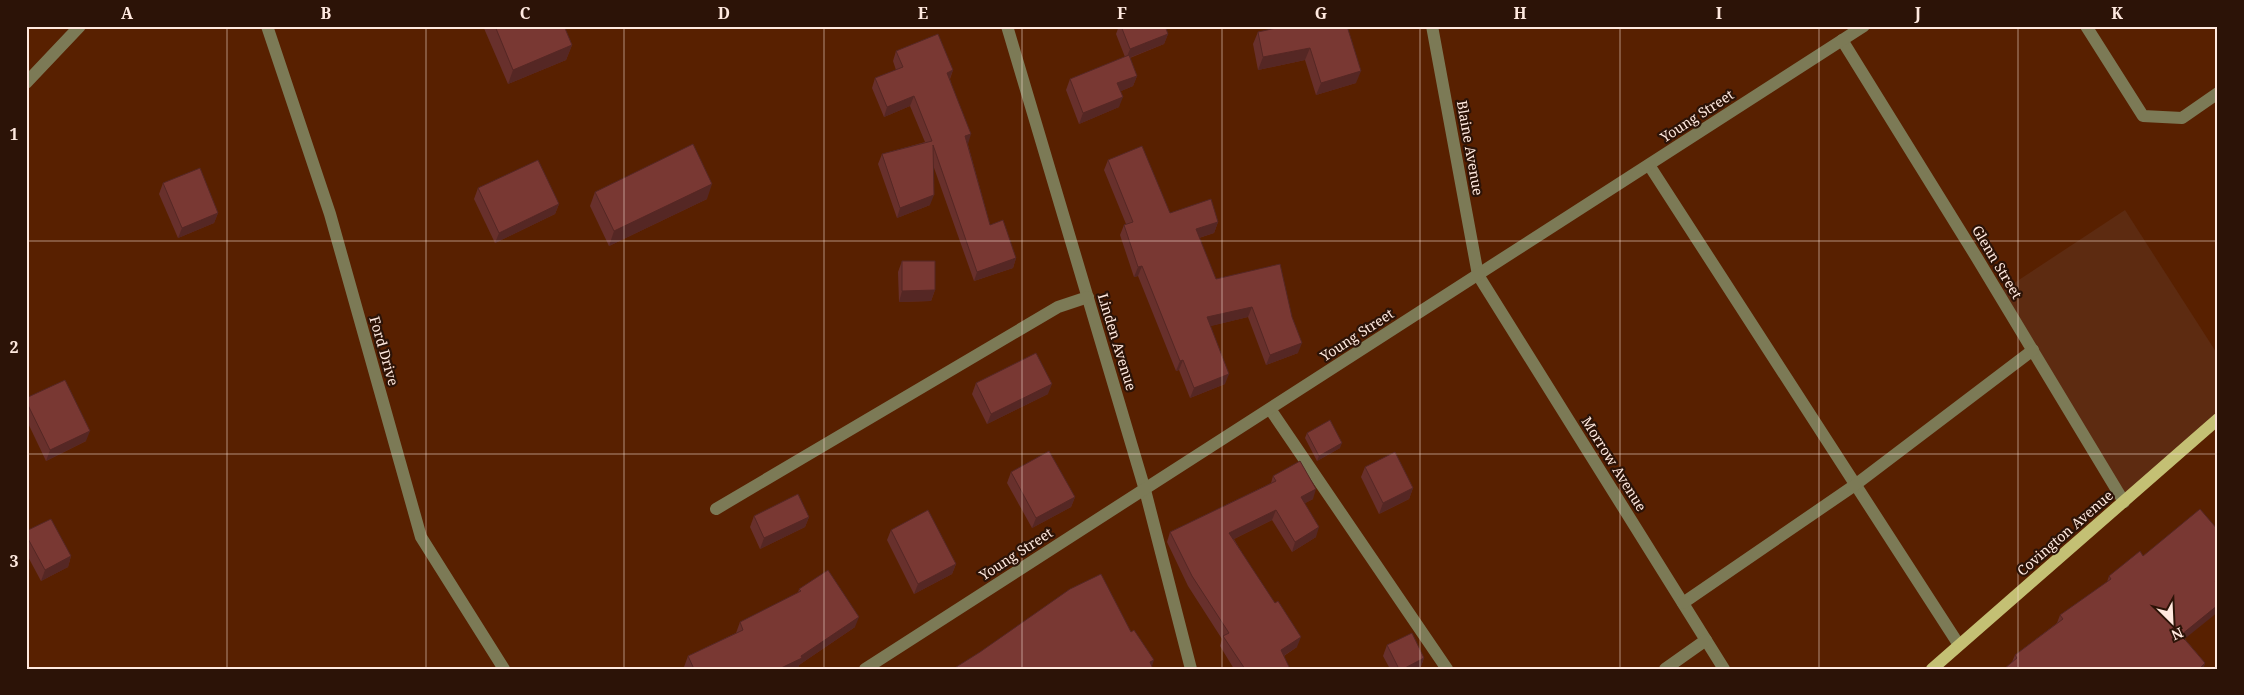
<svg xmlns="http://www.w3.org/2000/svg" width="2244" height="695" font-family="'Noto Serif',serif">
<style>
.built{fill:#5d2b11}
.lines{fill:none;stroke-linecap:round;stroke-linejoin:round}
.minor{stroke:#7c7a56;stroke-width:12}
.major{stroke:#c4c074;stroke-width:12}
.wall{fill:#68302c}
.shaded-wall{fill:#552724}
.building{fill:#793833;stroke:#552724}
.grid{fill:none;stroke:#ffe9df;stroke-width:1;stroke-opacity:0.55}
.labels{text-anchor:middle;stroke-width:4.5;stroke-linejoin:round;paint-order:stroke}
.street-label{font-size:14px;fill:#ffe9df;stroke:#2c1307}
.neatline{fill:none;stroke:#ffe9df;stroke-width:2}
.grid-label{font-size:16px;text-anchor:middle;font-weight:bold;fill:#ffe9df}
</style>
<rect width="100%" height="100%" fill="#582000"/>
<polygon class="built" points="2125,210 2218,355 2218,419 2124,502 1999,293"/>
<g class="lines">
<g class="minor">
<polyline points="267,26 330,214 421,537 504,669"/>
<polyline points="1007,26 1145,490 1191,669"/>
<polyline points="1432,26 1478,275 1724,669"/>
<polyline points="2086,26 2143,116 2182,118 2218,93"/>
<polyline points="1842,40 1977,258 2124,502"/>
<polyline points="26,83 80,26"/>
<polyline points="1649,165 1959,645"/>
<polyline points="1270,409 1447,669"/>
<polyline points="716,509 1058,307 1088,297"/>
<polyline points="1683,603 1855,485 2033,350"/>
<polyline points="865,669 1864,26"/>
<polyline points="1665,669 1706,640"/>
</g>
<polyline class="major" points="1932,669 2218,419"/>
</g>
<g class="wall">
<polygon points="483,26 564,26 572,45 566,60 508,84"/>
<polygon points="1119,26 1165,26 1168,34 1164,44 1130,58 1137,76 1133,86 1121,91 1119,107 1079,124 1066,90 1070,79 1125,57 1116,34"/>
<polygon points="1285,26 1356,83 1316,95 1305,60 1258,70 1253,44 1258,32"/>
<polygon points="896,51 953,70 950,79 990,225 1016,258 1013,268 974,281 933,165 930,205 897,218 878,164 882,154 925,142 910,106 884,117 872,88 875,78 896,70 893,61"/>
<polygon points="1108,160 1170,213 1218,222 1214,233 1199,238 1216,279 1280,264 1298,353 1266,365 1248,317 1210,326 1225,384 1190,398 1179,370 1176,371 1138,276 1134,277 1120,235 1124,225 1126,224 1104,170"/>
<polygon points="163,183 218,213 214,223 178,238 159,194"/>
<polygon points="478,188 559,204 555,214 495,243 474,199"/>
<polygon points="595,192 707,199 609,246 590,206"/>
<polygon points="902,261 935,290 931,301 899,302 898,272"/>
<polygon points="976,383 1048,394 987,424 972,394"/>
<polygon points="26,401 86,441 46,461 26,419"/>
<polygon points="1307,433 1340,448 1317,461 1305,438"/>
<polygon points="1365,467 1413,488 1409,499 1379,514 1361,477"/>
<polygon points="1011,472 1075,497 1071,507 1032,528 1007,483"/>
<polygon points="1273,476 1313,499 1305,503 1316,537 1292,552 1272,520 1234,539 1297,647 1284,656 1290,669 1234,669 1220,646 1222,639 1188,586 1167,542 1170,532 1271,483"/>
<polygon points="754,516 809,517 805,527 760,549 750,527"/>
<polygon points="891,530 956,564 952,574 914,594 887,540"/>
<polygon points="26,531 71,556 68,567 41,581 26,553"/>
<polygon points="2109,576 2185,639 2205,663 2203,669 2004,669 2012,662 2015,655 2057,623 2060,615 2107,582"/>
<polygon points="799,589 855,627 799,665 798,668 797,669 685,669 684,667 688,656 736,633 740,622 798,593"/>
<polygon points="1387,645 1424,658 1420,669 1390,669 1383,656"/>
</g>
<g class="shaded-wall">
<polygon points="1168,34 1164,44 1126,59 1130,49"/>
<polygon points="572,45 566,60 508,84 513,70"/>
<polygon points="1310,48 1305,60 1258,70 1263,57"/>
<polygon points="953,70 949,80 947,73"/>
<polygon points="1361,71 1356,83 1316,95 1321,83"/>
<polygon points="1137,76 1133,86 1114,94 1117,83"/>
<polygon points="914,96 910,106 884,117 887,107"/>
<polygon points="1123,97 1119,107 1079,124 1083,113"/>
<polygon points="971,134 968,144 965,136"/>
<polygon points="712,184 707,199 609,246 614,231"/>
<polygon points="934,195 930,205 897,218 900,208"/>
<polygon points="559,204 555,214 495,243 499,233"/>
<polygon points="218,213 214,223 178,238 182,228"/>
<polygon points="1218,222 1214,233 1192,240 1196,229"/>
<polygon points="1016,258 1013,268 974,281 977,272"/>
<polygon points="1142,266 1138,276 1134,277 1138,267"/>
<polygon points="935,290 931,301 899,302 902,291"/>
<polygon points="1252,307 1248,317 1203,328 1207,317"/>
<polygon points="1302,343 1298,353 1266,365 1270,355"/>
<polygon points="1183,360 1179,370 1176,371 1180,361"/>
<polygon points="1229,374 1225,384 1190,398 1194,388"/>
<polygon points="1052,384 1048,394 987,424 991,414"/>
<polygon points="90,431 86,441 46,461 50,450"/>
<polygon points="1342,443 1340,448 1317,461 1319,456"/>
<polygon points="1413,488 1409,499 1379,514 1383,503"/>
<polygon points="1316,489 1313,499 1298,507 1301,497"/>
<polygon points="1075,497 1071,507 1032,528 1036,518"/>
<polygon points="1276,510 1272,520 1226,543 1229,533"/>
<polygon points="809,517 805,527 760,549 764,538"/>
<polygon points="1319,527 1316,537 1292,552 1295,542"/>
<polygon points="71,556 68,567 41,581 45,570"/>
<polygon points="956,564 952,574 914,594 918,584"/>
<polygon points="2218,605 2218,612 2177,645 2181,635"/>
<polygon points="859,617 855,627 799,665 798,668 779,669 801,656"/>
<polygon points="1301,637 1297,647 1277,660 1281,650"/>
<polygon points="1424,658 1420,669 1403,669"/>
<polygon points="1154,660 1151,669 1150,662"/>
<polygon points="2205,663 2203,669 2199,669"/>
</g>
<g class="building">
<polygon points="495,26 564,26 572,45 513,70"/>
<polygon points="1121,26 1165,26 1168,34 1130,49"/>
<polygon points="1285,26 1347,26 1361,71 1321,83 1310,48 1263,57 1258,32"/>
<polygon points="938,34 953,70 947,73 971,134 965,136 990,225 1003,220 1016,258 977,272 933,145 934,195 900,208 882,154 932,141 914,96 887,107 875,78 903,67 896,51"/>
<polygon points="1129,55 1137,76 1117,83 1123,97 1083,113 1070,79"/>
<polygon points="693,144 712,184 614,231 595,192"/>
<polygon points="1142,146 1170,213 1211,199 1218,222 1196,229 1216,279 1280,264 1292,317 1302,343 1270,355 1252,307 1207,317 1229,374 1194,388 1183,360 1180,361 1142,266 1138,267 1124,225 1133,222 1108,160"/>
<polygon points="538,160 559,204 499,233 478,188"/>
<polygon points="200,168 218,213 182,228 163,183"/>
<polygon points="902,261 935,261 935,290 902,291"/>
<polygon points="1036,353 1052,384 991,414 976,383"/>
<polygon points="65,380 90,431 50,450 26,401 26,398"/>
<polygon points="1330,420 1342,443 1319,456 1307,433"/>
<polygon points="1049,451 1075,497 1036,518 1011,472"/>
<polygon points="1395,452 1413,488 1383,503 1365,467"/>
<polygon points="1300,461 1316,489 1301,497 1319,527 1295,542 1276,510 1229,533 1275,603 1278,601 1301,637 1281,650 1290,669 1245,669 1223,636 1229,633 1192,576 1170,532 1276,481 1273,476"/>
<polygon points="798,494 809,517 764,538 754,516"/>
<polygon points="2200,509 2218,530 2218,538 2217,539 2218,540 2218,579 2215,581 2218,585 2218,605 2181,635 2205,663 2199,669 2004,669 2017,658 2015,655 2063,619 2060,615 2111,579 2109,576 2140,551 2143,556"/>
<polygon points="928,510 956,564 918,584 891,530"/>
<polygon points="51,519 71,556 45,570 26,535 26,531"/>
<polygon points="828,570 859,617 801,656 802,658 779,669 694,669 688,656 743,630 740,622 801,591 799,589"/>
<polygon points="1101,574 1131,632 1134,630 1154,660 1150,662 1153,669 953,669 980,652 1070,589"/>
<polygon points="1412,633 1424,658 1403,669 1399,669 1387,645"/>
</g>
<path class="grid" d="M227,26V669M426,26V669M624,26V669M824,26V669M1022,26V669M1222,26V669M1420,26V669M1620,26V669M1819,26V669M2018,26V669M26,241H2218M26,454H2218"/>
<g class="labels">
<g class="street-label">
<text transform="translate(1697 116) rotate(-33)" y="5">Young Street</text>
<text transform="translate(1470 148) rotate(80)" y="5">Blaine Avenue</text>
<text transform="translate(1997 262) rotate(59)" y="5">Glenn Street</text>
<text transform="translate(1357 335) rotate(-33)" y="5">Young Street</text>
<text transform="translate(1117 342) rotate(73)" y="5">Linden Avenue</text>
<text transform="translate(384 351) rotate(74)" y="5">Ford Drive</text>
<text transform="translate(1614 464) rotate(58)" y="5">Morrow Avenue</text>
<text transform="translate(2065 533) rotate(-41)" y="5">Covington Avenue</text>
<text transform="translate(1016 554) rotate(-33)" y="5">Young Street</text>
</g>
</g>
<rect width="2244" height="695" fill="none" stroke="#2c1307" stroke-width="55"/>
<g transform="translate(2172 622) rotate(156)" stroke="#2c1307" stroke-width="4" paint-order="stroke">
<path d="M0-4L9 19L0 12L-9 19Z" fill="#ffe9df"/>
<text y="-8" font-size="14" font-weight="bold" text-anchor="middle" fill="#ffe9df">N</text>
</g>
<rect x="28" y="28" width="2188" height="640" class="neatline"/>
<g class="grid-label">
<text x="127" y="19">A</text>
<text x="326" y="19">B</text>
<text x="525" y="19">C</text>
<text x="724" y="19">D</text>
<text x="923" y="19">E</text>
<text x="1122" y="19">F</text>
<text x="1321" y="19">G</text>
<text x="1520" y="19">H</text>
<text x="1719" y="19">I</text>
<text x="1918" y="19">J</text>
<text x="2117" y="19">K</text>
<text x="14" y="140">1</text>
<text x="14" y="353">2</text>
<text x="14" y="567">3</text>
</g>
</svg>
